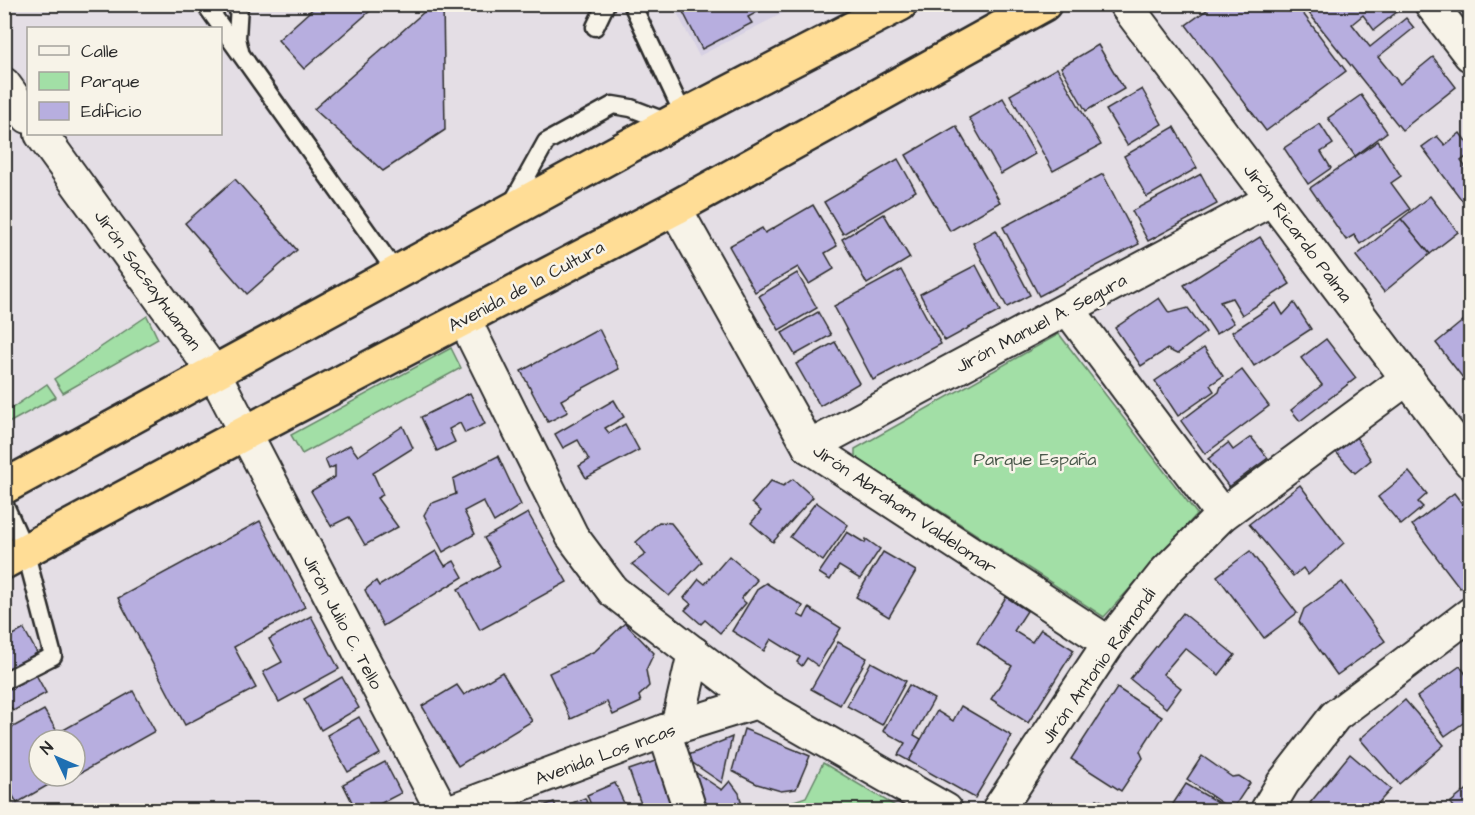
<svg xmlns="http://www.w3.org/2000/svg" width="1475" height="815" font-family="'Architects Daughter',sans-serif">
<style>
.built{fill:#d6d0e3}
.green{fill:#a2dfa6;stroke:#668568;stroke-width:1.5}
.building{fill:#b7aedf;stroke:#2b2b2b;stroke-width:1.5}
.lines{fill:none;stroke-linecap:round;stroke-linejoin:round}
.lane-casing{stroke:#2b2b2b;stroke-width:21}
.street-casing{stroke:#2b2b2b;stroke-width:36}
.highway-casing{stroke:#2b2b2b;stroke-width:38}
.lane{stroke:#f7f3e8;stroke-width:16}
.street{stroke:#f7f3e8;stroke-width:32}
.highway{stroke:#ffdd96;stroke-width:33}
.labels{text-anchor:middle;stroke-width:5;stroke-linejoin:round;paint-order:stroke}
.street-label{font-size:18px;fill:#2b2b2b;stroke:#f7f3e8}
.park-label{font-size:18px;fill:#49584a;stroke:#f7f3e8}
</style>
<rect width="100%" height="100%" fill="#e4dee5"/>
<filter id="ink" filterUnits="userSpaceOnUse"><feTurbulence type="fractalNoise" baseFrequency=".0167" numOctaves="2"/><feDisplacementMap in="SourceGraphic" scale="12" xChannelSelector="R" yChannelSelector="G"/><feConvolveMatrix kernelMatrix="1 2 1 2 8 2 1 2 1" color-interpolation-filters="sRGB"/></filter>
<g filter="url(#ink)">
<polygon class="built" points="673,5 799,5 699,56"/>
<g class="green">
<polygon points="147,316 158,339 63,393 54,379"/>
<polygon points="1059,334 1197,514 1104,617 911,492 855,459 855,449"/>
<polygon points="451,348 461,368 302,454 291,435"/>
<polygon points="47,384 56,397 5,425 5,413"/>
<polygon points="823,763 902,810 851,810 844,806 841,810 777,810 779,806 806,797"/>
</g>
<g class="building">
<polygon points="318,4 378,4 304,69 278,40"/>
<polygon points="433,4 443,4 445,130 383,171 314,109"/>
<polygon points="679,4 772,4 748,17 752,23 702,49"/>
<polygon points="1215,4 1296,4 1346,71 1266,131 1186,25"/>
<polygon points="1320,4 1401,4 1403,7 1374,30 1363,15 1352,24 1370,47 1406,18 1414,28 1378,57 1400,84 1433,57 1456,87 1402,130 1309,13"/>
<polygon points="1098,45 1124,89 1086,111 1061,67"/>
<polygon points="1057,68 1101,145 1053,171 1010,95"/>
<polygon points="1142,89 1162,124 1127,145 1106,110"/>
<polygon points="1361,95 1387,132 1355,156 1328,118"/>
<polygon points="1003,98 1035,154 1001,174 969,118"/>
<polygon points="1320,124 1333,144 1321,152 1331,168 1308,184 1284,148"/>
<polygon points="956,126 1000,202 950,231 906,155"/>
<polygon points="1174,127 1197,168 1147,197 1124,156"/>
<polygon points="1460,133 1470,147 1470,154 1461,161 1470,173 1470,211 1422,147 1437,136 1445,145"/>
<polygon points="1378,141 1401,176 1391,183 1410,209 1360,244 1354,235 1346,240 1310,188"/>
<polygon points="898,159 916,191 843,234 824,202"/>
<polygon points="1103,174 1139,244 1039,296 1003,227"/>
<polygon points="1201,174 1217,204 1148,241 1132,211"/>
<polygon points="235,179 297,250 247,294 185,223"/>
<polygon points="1430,196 1458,232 1430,254 1401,219"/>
<polygon points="813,205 837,246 825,253 834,269 809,284 798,267 755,292 729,246 762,228 765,233"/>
<polygon points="884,214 910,258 867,284 842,239"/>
<polygon points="1401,219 1430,254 1384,292 1356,256"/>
<polygon points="996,230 1030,295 1007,307 973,243"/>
<polygon points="1260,237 1290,284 1242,315 1232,298 1220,302 1234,323 1216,334 1184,285"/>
<polygon points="976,265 1000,311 945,341 920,294"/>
<polygon points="901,270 941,344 873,380 834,306"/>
<polygon points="797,273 817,308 779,330 759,296"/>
<polygon points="1159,298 1169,313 1188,308 1206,332 1177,354 1167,349 1141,366 1115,328"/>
<polygon points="1276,303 1283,315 1294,303 1311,329 1254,366 1232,332"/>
<polygon points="818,312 831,335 795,355 782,333"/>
<polygon points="1470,315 1470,372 1463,378 1436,343"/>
<polygon points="599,329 619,369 561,400 568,412 548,422 521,371"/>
<polygon points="1326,339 1356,378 1300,421 1291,410 1322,385 1301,358"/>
<polygon points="835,342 859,383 820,406 796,364"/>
<polygon points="1204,348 1223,376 1210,385 1214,391 1178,416 1155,381"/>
<polygon points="1242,370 1269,406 1205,454 1181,421 1219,392 1221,386"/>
<polygon points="470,393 485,424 465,433 460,423 449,429 455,442 437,451 421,417"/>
<polygon points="614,400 624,417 605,428 609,433 625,424 639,450 586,478 579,466 589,460 578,440 563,448 555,434"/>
<polygon points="403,426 413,448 373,473 383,495 377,498 398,527 365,545 349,517 331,526 311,491 335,477 335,466 329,469 325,459 350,445 358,456"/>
<polygon points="1251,437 1268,458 1229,487 1208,459 1228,443 1233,450"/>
<polygon points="1356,437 1371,460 1355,473 1336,452"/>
<polygon points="498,456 521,505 494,522 483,501 464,511 475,534 443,552 424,515 430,504 456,494 453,479"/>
<polygon points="1409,472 1427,494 1418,502 1423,507 1401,525 1378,497"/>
<polygon points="793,479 813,497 773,542 751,523 761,511 752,503 771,481 783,486"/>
<polygon points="1300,485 1344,543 1308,575 1303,568 1293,576 1249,524"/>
<polygon points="1454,493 1470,514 1470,580 1460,588 1412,525"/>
<polygon points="816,502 848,525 823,561 790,537"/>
<polygon points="528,513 567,582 480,630 458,589 500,566 484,538"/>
<polygon points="260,521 305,607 234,647 256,688 185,725 118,598"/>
<polygon points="659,522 671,523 702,562 669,596 632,564 646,554 636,542"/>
<polygon points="847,532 865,543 866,539 880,549 860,579 839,566 830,580 819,573"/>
<polygon points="436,551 445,566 454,561 463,577 383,626 365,590 376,581 379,586"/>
<polygon points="1250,551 1297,613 1264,638 1217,576"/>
<polygon points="883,552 916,571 889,617 856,597"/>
<polygon points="729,556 757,580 741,599 746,603 720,633 705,620 701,624 685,610 691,604 684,598 699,579 705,584"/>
<polygon points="1342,582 1385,641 1337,675 1299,622 1304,609"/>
<polygon points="766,583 803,606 798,615 804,618 809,608 841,628 818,666 807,658 802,666 797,662 800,657 771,639 764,651 732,631 758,588"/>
<polygon points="1006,597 1027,611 1014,631 1032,642 1041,629 1074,650 1028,723 991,699 1012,666 977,643"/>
<polygon points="1183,613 1235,655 1219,675 1185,648 1163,674 1181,688 1166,708 1130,679"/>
<polygon points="311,616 339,669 279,702 263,672 282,662 269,639"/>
<polygon points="625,623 654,653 646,670 649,686 639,696 641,702 613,715 607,702 571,719 549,673 595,651"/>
<polygon points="24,629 37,653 4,672 4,640"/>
<polygon points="838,642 867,658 840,705 811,689"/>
<polygon points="871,662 906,681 882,725 847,706"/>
<polygon points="1460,666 1470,680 1470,718 1445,736 1417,697"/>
<polygon points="34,671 46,693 13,711 4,696 4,688"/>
<polygon points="502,672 532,721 458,766 422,706 457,685 464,695"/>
<polygon points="342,677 359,708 321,730 304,699"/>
<polygon points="909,685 934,699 914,735 921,739 909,761 898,755 905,743 883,731"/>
<polygon points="1117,688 1162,717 1140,751 1143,758 1121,791 1071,759"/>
<polygon points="133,691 155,731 75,776 75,740 39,740 39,776 64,776 17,803 4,781 4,732 44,710 58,733"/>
<polygon points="1405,700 1444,745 1399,784 1360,739"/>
<polygon points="961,706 1012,736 975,798 909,761 937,711 953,721"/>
<polygon points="359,717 380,754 348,772 327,735"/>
<polygon points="744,729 810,756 796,789 781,791 757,784 732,771"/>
<polygon points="732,737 722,783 684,757"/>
<polygon points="1350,754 1391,789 1372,810 1318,810 1310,803"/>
<polygon points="1202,756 1232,777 1239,776 1250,783 1232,810 1187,779"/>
<polygon points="664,758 682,810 643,810 629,770"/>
<polygon points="385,762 401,793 368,810 356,810 343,784"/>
<polygon points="683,764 722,790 730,781 739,793 743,810 699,810"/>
<polygon points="615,783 627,810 593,810 587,795"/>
<polygon points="1186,784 1231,810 1169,810"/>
<polygon points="1470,787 1470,810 1455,810 1450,803"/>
<polygon points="4,797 17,810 4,810"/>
<polygon points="585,798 590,810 533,810 554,802 557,809"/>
<polygon points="1097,799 1120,810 1091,810"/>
<polygon points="1430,802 1439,810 1422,810"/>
</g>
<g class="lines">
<g class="lane-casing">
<g id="lane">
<polyline points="205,4 396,272"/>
<polyline points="239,4 237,38 240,51"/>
<polyline points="632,4 684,116"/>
<polyline points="595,27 606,4"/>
<polyline points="511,205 546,142 613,105 631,108 670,123"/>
<polyline points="4,503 25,550 53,656 4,681"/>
</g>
</g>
<g class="street-casing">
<g id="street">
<polyline points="1125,4 1470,462"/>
<polyline points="1431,4 1470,55"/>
<polyline points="4,84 28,117"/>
<polyline points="41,134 213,371 442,810"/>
<polyline points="675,208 809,447 1109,643"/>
<polyline points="1068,309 1222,515"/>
<polyline points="464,319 572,536 613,591 757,702 946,810"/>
<polyline points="809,447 1272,199"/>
<polyline points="677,727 694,653"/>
<polyline points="664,731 690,810"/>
<polyline points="453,810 664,731 757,702"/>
<polyline points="998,810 1109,643 1167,570 1222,515 1408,378"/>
<polyline points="1267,810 1283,783 1335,716 1470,614"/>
</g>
</g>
<g class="highway-casing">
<g id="highway">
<polyline points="4,487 684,116 900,4"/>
<polyline points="4,562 245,433 675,208 1044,4"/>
</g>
</g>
<use href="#lane" class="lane"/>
<use href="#street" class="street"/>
<use href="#highway" class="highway"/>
</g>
</g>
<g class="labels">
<g class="street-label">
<text transform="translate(1298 233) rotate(53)" y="6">Jirón Ricardo Palma</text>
<text transform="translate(148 280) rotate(54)" y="6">Jirón Sacsayhuaman</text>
<text transform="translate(526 286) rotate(-28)" y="6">Avenida de la Cultura</text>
<text transform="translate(1041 323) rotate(-28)" y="6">Jirón Manuel A. Segura</text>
<text transform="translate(905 509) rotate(34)" y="6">Jirón Abraham Valdelomar</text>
<text transform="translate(343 622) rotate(62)" y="6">Jirón Julio C. Tello</text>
<text transform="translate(1098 666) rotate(-55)" y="6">Jirón Antonio Raimondi</text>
<text transform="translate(605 754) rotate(-20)" y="6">Avenida Los Incas</text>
</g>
<g class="park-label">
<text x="1035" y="465">Parque España</text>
</g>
</g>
<rect width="1475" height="815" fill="none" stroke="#f7f3e8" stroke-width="24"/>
<rect x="12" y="12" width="1451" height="791" fill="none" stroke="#2b2b2b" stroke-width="2" filter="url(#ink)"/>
<rect x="27" y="27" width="195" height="108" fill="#f7f3e8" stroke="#a5a39c" stroke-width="1.5"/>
<rect x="39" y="46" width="30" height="9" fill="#f7f3e8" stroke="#a5a39c" stroke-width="1.5"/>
<text x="81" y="57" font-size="18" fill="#2b2b2b">Calle</text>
<rect x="39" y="72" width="30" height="18" fill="#a2dfa6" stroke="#a5a39c" stroke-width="1.5"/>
<text x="81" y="87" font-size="18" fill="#2b2b2b">Parque</text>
<rect x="39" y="102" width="30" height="18" fill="#b7aedf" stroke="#a5a39c" stroke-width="1.5"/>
<text x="81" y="117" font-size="18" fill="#2b2b2b">Edificio</text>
<g transform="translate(57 758) rotate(314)"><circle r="28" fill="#f7f3e8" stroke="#a5a39c" stroke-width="1.5"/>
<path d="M0-4.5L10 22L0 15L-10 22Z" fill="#1f6fb2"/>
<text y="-9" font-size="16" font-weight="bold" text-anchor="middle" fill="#2b2b2b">N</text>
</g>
</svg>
